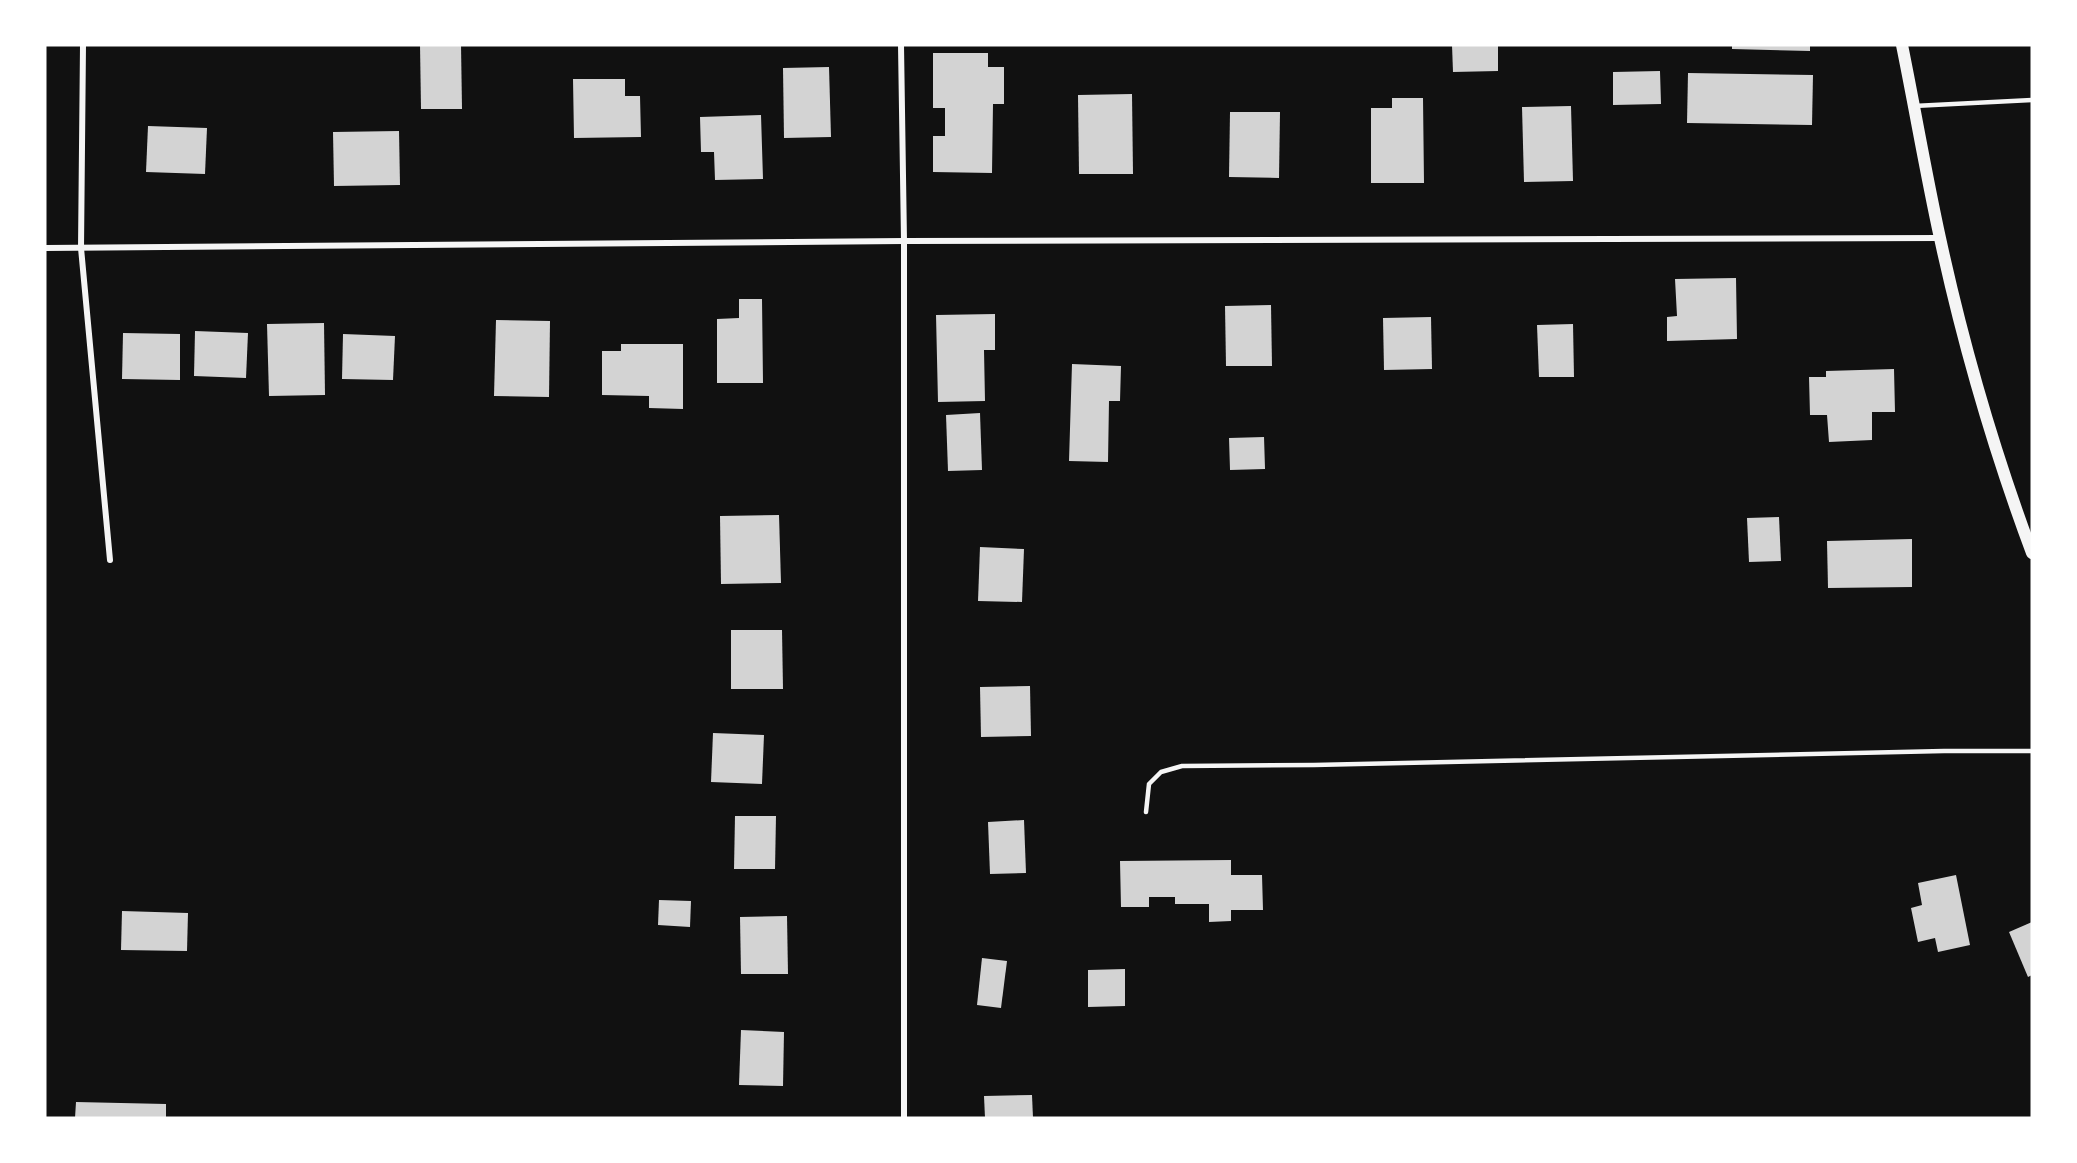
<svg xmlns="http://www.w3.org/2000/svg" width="2077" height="1163" font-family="Roboto,sans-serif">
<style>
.building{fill:#d3d3d3}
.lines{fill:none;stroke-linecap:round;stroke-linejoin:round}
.service{stroke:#f5f5f5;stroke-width:4.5}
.minor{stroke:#f5f5f5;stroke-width:6}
.secondary{stroke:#f5f5f5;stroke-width:12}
</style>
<rect width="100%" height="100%" fill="#111"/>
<g class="building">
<polygon points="420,45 461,45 462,109 421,109"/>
<polygon points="1452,45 1498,45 1498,71 1453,72"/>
<polygon points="1732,45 1810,45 1810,51 1732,49"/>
<polygon points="933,53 988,53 988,67 1004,67 1004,104 993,104 992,173 933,172 933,136 945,136 945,108 933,108"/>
<polygon points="829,67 831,137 784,138 783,68"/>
<polygon points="1660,71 1661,104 1613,105 1613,72"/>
<polygon points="1688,73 1813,75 1812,125 1687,123"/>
<polygon points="573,79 625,79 625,96 640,96 641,137 574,138"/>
<polygon points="1132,94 1133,174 1079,174 1078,95"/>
<polygon points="1392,98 1423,98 1424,183 1371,183 1371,108 1392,108"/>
<polygon points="1571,106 1573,181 1524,182 1522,107"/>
<polygon points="1230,112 1280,112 1279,178 1229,177"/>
<polygon points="761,115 763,179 715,180 714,152 701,152 700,117"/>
<polygon points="148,126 207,128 205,174 146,172"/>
<polygon points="399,131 400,185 334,186 333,132"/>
<polygon points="1736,278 1737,339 1667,341 1667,317 1677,316 1675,279"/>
<polygon points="739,299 762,299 763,383 717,383 717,319 739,318"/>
<polygon points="1271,305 1272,366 1226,366 1225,306"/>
<polygon points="995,314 995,350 984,350 985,401 938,402 936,315"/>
<polygon points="1431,317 1432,369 1384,370 1383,318"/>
<polygon points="496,320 550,321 549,397 494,396"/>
<polygon points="324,323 325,395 269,396 267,324"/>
<polygon points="1573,324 1574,377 1539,377 1537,325"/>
<polygon points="195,331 248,333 246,378 194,376"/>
<polygon points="123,333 180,334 180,380 122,379"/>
<polygon points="343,334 395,336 393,380 342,379"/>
<polygon points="621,344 683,344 683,409 649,408 649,396 602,395 602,351 621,351"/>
<polygon points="1072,364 1121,366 1120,401 1109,401 1108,462 1069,461"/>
<polygon points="1894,369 1895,412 1872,412 1872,440 1829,442 1827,415 1810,415 1809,377 1826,377 1826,371"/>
<polygon points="980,413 982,470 948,471 946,415"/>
<polygon points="1264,437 1265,469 1230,470 1229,438"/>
<polygon points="779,515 781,583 721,584 720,516"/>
<polygon points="1779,517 1781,561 1749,562 1747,518"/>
<polygon points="1912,539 1912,587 1828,588 1827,541"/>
<polygon points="980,547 1024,549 1022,602 978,601"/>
<polygon points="731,630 782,630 783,689 731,689"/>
<polygon points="1030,686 1031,736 981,737 980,687"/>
<polygon points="713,733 764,735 762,784 711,782"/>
<polygon points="735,816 776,816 775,869 734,869"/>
<polygon points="1024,820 1026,873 990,874 988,822"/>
<polygon points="1231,860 1231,875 1262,875 1263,910 1231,910 1231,921 1209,922 1209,904 1175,904 1175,897 1149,897 1149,907 1121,907 1120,861"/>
<polygon points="1956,875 1970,945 1938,952 1935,938 1918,942 1911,908 1922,905 1918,883"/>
<polygon points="659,900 691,901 690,927 658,925"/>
<polygon points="122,911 188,913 187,951 121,950"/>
<polygon points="787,916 788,974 741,974 740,917"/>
<polygon points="2032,922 2032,975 2028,977 2009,932"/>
<polygon points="982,958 1007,961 1001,1008 977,1005"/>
<polygon points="1125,969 1125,1006 1088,1007 1088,970"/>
<polygon points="741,1030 784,1032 783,1086 739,1085"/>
<polygon points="1032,1095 1033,1118 985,1118 984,1096"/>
<polygon points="76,1102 166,1104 166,1118 75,1118"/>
</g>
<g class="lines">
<g class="service">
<polyline points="1914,106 2032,100"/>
<polyline points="1146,812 1149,784 1161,772 1182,766 1314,765 1944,751 2032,751"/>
</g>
<g class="minor">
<polyline points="83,45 81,248 110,560"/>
<polyline points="901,45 904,241 904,1118"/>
<polyline points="45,248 904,241 1940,238"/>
</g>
<path class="secondary" d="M1902,45C1915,109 1926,174 1940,238C1963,344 1994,451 2032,553"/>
</g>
<rect width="2077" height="1163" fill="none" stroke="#ffffff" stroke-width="93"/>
</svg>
